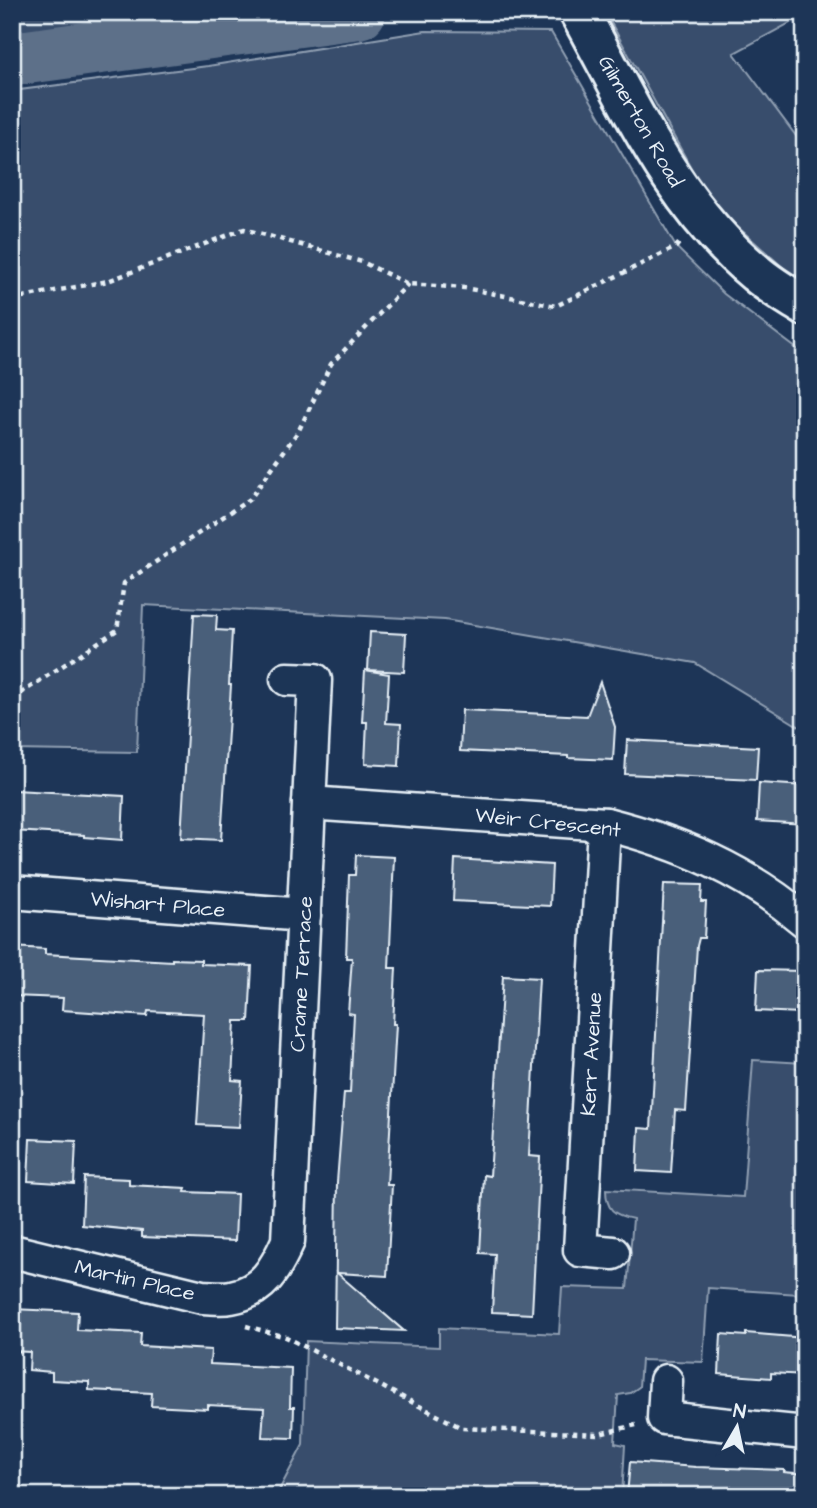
<svg xmlns="http://www.w3.org/2000/svg" width="817" height="1508" font-family="'Architects Daughter',sans-serif">
<style>
.green{fill:#374d6c;stroke:#909fb2;stroke-width:2}
.lines{fill:none;stroke-linecap:round;stroke-linejoin:round}
.river{stroke:#5d7089;stroke-width:54}
.building{fill:#495e7a;stroke:#e8f1f8;stroke-width:2}
.minor-casing{stroke:#e8f1f8;stroke-width:37}
.secondary-casing{stroke:#e8f1f8;stroke-width:44}
.path{stroke:#e8f1f8;stroke-width:4.5;stroke-dasharray:5 5;stroke-linecap:butt}
.minor{stroke:#1d3557;stroke-width:32}
.secondary{stroke:#1d3557;stroke-width:38}
.labels{text-anchor:middle;stroke-width:5;stroke-linejoin:round;paint-order:stroke}
.street-label{font-size:21px;fill:#e8f1f8;stroke:#1d3557}
</style>
<rect width="100%" height="100%" fill="#1d3557"/>
<filter id="ink" filterUnits="userSpaceOnUse"><feTurbulence type="fractalNoise" baseFrequency=".0143" numOctaves="2"/><feDisplacementMap in="SourceGraphic" scale="14" xChannelSelector="R" yChannelSelector="G"/><feConvolveMatrix kernelMatrix="1 2 1 2 8 2 1 2 1" color-interpolation-filters="sRGB"/></filter>
<g filter="url(#ink)">
<g class="green">
<polygon points="12,12 164,12 12,34"/>
<polygon points="605,12 805,12 805,15 734,53 805,148 805,287 710,202"/>
<polygon points="425,31 551,32 676,247 724,294 805,355 805,730 695,663 445,620 143,605 137,752 12,750 12,91 208,66"/>
<path d="M805,1046V1206L799,1294L708,1288L703,1362L641,1360L639,1387L630,1393L618,1395L615,1443L625,1445L622,1496H276L303,1445L306,1341L439,1347V1328L559,1334L562,1287L627,1289L633,1219C614,1215 606,1210 606,1189L743,1197L753,1060L804,1063Z"/>
</g>
<g class="lines">
<polyline class="river" points="12,59 359,12"/>
</g>
<g class="building">
<polygon points="194,614 217,615 216,630 232,631 229,685 231,685 221,840 181,838"/>
<polygon points="370,632 406,634 404,672 368,670"/>
<polygon points="365,670 389,674 386,723 401,724 399,766 365,764 367,722 362,722"/>
<polygon points="600,682 615,727 613,760 568,758 568,756 460,751 462,710 587,716"/>
<polygon points="627,740 758,747 756,780 625,774"/>
<polygon points="759,783 805,786 805,824 757,821"/>
<polygon points="14,790 124,796 122,840 84,837 84,835 12,831"/>
<polygon points="356,855 394,857 389,968 396,968 393,1024 396,1024 387,1185 392,1185 387,1276 337,1273 404,1331 335,1328 337,1182 344,1093 350,1093 354,1014 348,1013 352,958 346,958 348,902 349,875 355,875"/>
<polygon points="455,859 552,865 550,906 453,901"/>
<polygon points="664,884 702,885 701,902 706,902 704,938 699,938 697,946 686,1111 675,1110 671,1173 637,1171 639,1128 651,1129"/>
<polygon points="12,947 45,949 45,954 172,961 172,959 201,960 201,964 252,966 249,1021 235,1021 232,1080 242,1081 239,1127 197,1125 204,1014 148,1011 147,1016 62,1010 63,998 12,996"/>
<polygon points="758,970 803,971 801,1013 756,1011"/>
<polygon points="503,976 539,978 529,1156 540,1157 532,1314 492,1312 495,1254 480,1253 484,1175 490,1176"/>
<polygon points="30,1139 76,1141 74,1184 28,1181"/>
<polygon points="84,1177 129,1179 129,1185 186,1188 185,1192 237,1194 235,1241 142,1237 142,1231 82,1225"/>
<polygon points="12,1309 78,1312 77,1330 141,1333 140,1346 211,1350 210,1364 291,1368 290,1407 294,1407 293,1438 262,1437 264,1408 208,1405 208,1409 151,1406 152,1393 89,1390 89,1382 52,1380 52,1372 29,1370 30,1352 12,1351"/>
<polygon points="746,1333 805,1338 805,1375 771,1373 771,1378 719,1374 721,1334 746,1336"/>
<polygon points="630,1462 696,1467 784,1470 784,1472 805,1474 805,1496 627,1496"/>
</g>
<g class="lines">
<g class="minor-casing">
<g id="minor">
<path d="M309,803L606,824C681,843 745,870 805,921"/>
<polyline points="606,824 603,844 580,1250 613,1253"/>
<polyline points="12,892 304,915"/>
<path d="M12,1251L202,1297C211,1297 222,1299 231,1297C263,1292 276,1268 288,1241L315,680L287,679"/>
<polyline points="666,1381 664,1418 805,1433"/>
</g>
</g>
<g class="secondary-casing">
<path id="secondary" d="M579,12C630,104 673,205 756,273C771,286 789,296 805,306"/>
</g>
<g class="path">
<polyline points="12,299 108,281 244,229 362,262 408,284 465,288 556,306 676,247 680,242"/>
<polyline points="12,699 117,630 124,583 250,499 299,430 331,364 408,284"/>
<polyline points="246,1326 286,1337 462,1428 599,1434 636,1425"/>
</g>
<use href="#minor" class="minor"/>
<use href="#secondary" class="secondary"/>
</g>
</g>
<g class="labels">
<g class="street-label">
<text transform="translate(641 121) rotate(60)" y="7">Gilmerton Road</text>
<text transform="translate(548 822) rotate(6)" y="7">Weir Crescent</text>
<text transform="translate(158 904) rotate(5)" y="7">Wishart Place</text>
<text transform="translate(301 974) rotate(-87)" y="7">Crame Terrace</text>
<text transform="translate(591 1054) rotate(-87)" y="7">Kerr Avenue</text>
<text transform="translate(135 1280) rotate(13)" y="7">Martin Place</text>
</g>
</g>
<rect width="817" height="1508" fill="none" stroke="#1d3557" stroke-width="42"/>
<rect x="21" y="21" width="775" height="1466" fill="none" stroke="#e8f1f8" stroke-width="2.5" filter="url(#ink)"/>
<g transform="translate(737 1427) rotate(9)" stroke="#1d3557" stroke-width="5" paint-order="stroke">
<path d="M0-5L12 26L0 18L-12 26Z" fill="#e8f1f8"/>
<text y="-10" font-size="19" font-weight="bold" text-anchor="middle" fill="#e8f1f8">N</text>
</g>
</svg>
